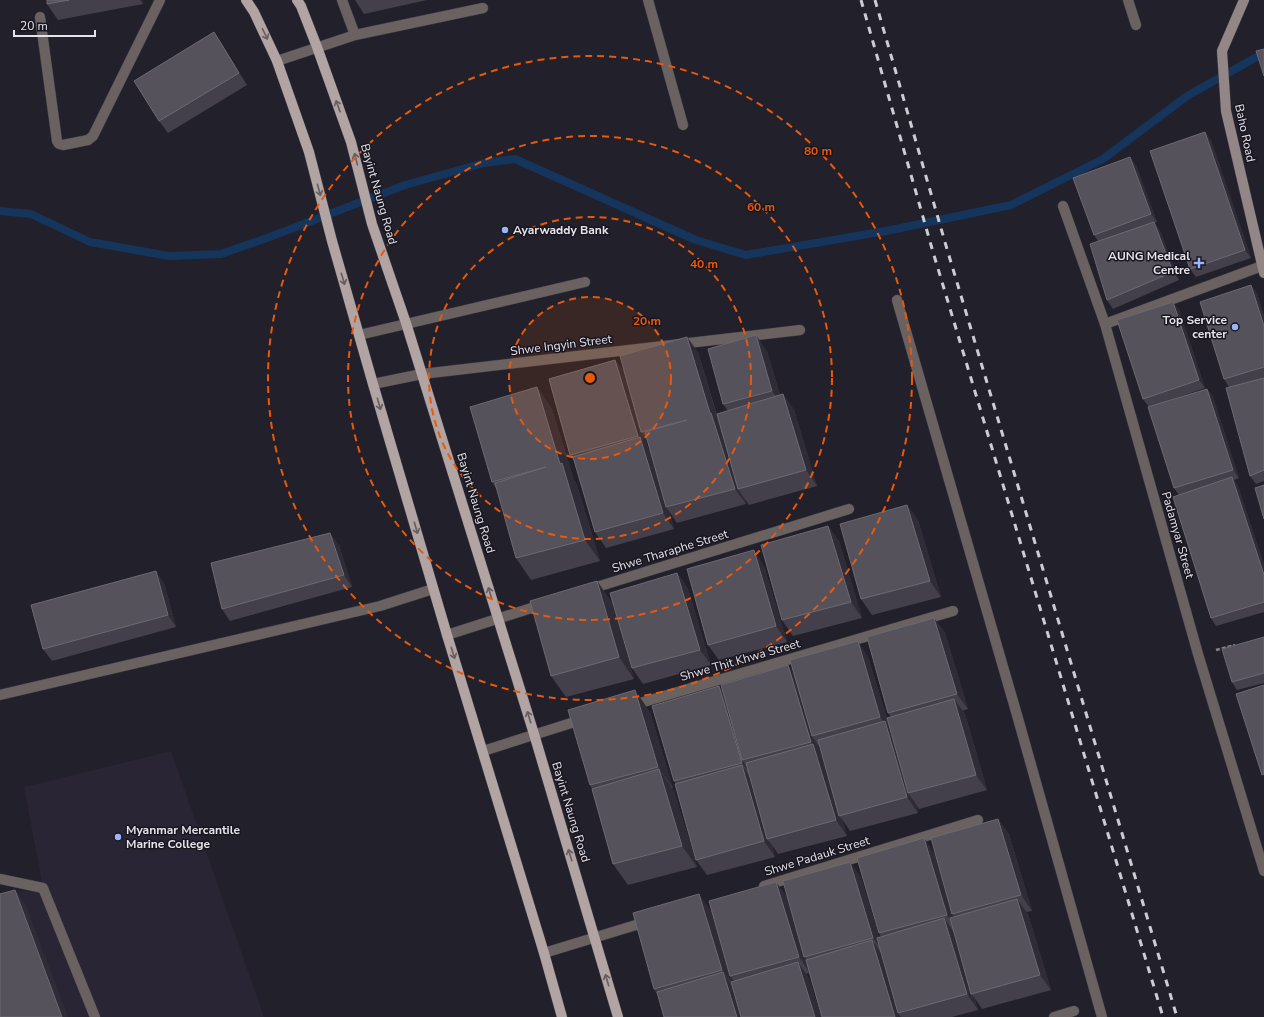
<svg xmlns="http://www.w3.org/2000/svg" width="1264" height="1017" font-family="'Nunito Sans',sans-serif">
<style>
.built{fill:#2a2535}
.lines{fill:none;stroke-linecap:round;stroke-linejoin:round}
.stream{stroke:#15355c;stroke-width:8}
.lane-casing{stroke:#3d3b45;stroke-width:11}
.street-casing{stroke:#3d3b45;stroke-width:11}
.secondary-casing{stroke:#3d3b45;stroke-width:11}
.primary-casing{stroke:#3d3b45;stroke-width:11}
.path{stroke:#84828a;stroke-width:2.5;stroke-dasharray:4 2;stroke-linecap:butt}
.lane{stroke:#696261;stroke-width:10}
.street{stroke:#696261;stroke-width:10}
.secondary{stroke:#928786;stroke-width:10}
.primary{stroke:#b1a4a2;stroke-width:10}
.rail{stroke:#ceccd3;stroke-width:3;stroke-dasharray:7 7;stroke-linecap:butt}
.wall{fill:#43404b;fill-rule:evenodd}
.shaded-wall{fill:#2f2c37}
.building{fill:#55525c;stroke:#6c6973}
.oneway{stroke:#655d61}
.ring{fill:none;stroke:#e8590c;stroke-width:2;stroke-dasharray:7 5}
.poi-dot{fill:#9ab5fd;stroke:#191620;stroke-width:1.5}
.labels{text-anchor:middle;stroke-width:3;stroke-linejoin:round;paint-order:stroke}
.street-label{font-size:12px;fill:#e6e4eb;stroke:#191620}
.poi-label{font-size:12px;font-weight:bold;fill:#e6e4eb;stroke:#191620;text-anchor:start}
.centre{fill:#e8590c;stroke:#191620;stroke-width:2}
.ring-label{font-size:12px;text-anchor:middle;font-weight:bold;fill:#e8590c;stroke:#191620;stroke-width:3;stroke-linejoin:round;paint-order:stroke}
</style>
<rect width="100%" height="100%" fill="#22202a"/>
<polygon class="built" points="171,751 264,1017 0,1017 0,894 43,888 24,787"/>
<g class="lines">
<polyline class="stream" points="0,211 31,214 90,242 169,256 221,254 275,235 405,185 484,163 515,159 696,240 746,255 891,230 1011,205 1103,159 1187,96 1264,53"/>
<g class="lane-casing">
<g id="lane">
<polyline points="342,0 355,35"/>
<polyline points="648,0 683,125"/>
<polyline points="1128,0 1136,25"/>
<polyline points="40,17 57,141 59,144 63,145 88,140 93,136 160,0"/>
<polyline points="277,61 355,35 483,8"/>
<polyline points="359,335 585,282"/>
<polyline points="373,384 422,374 800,330"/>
<polyline points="0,695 380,606 433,589"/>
<polyline points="0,879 43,888 95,1017"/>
</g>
</g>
<g class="street-casing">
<g id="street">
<polyline points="1063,206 1105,324 1198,654 1264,871"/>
<polyline points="897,300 1017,715 1102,1017"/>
<polyline points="1105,324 1262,266"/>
<polyline points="587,590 849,509"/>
<polyline points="447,635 544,604"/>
<polyline points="630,706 953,611"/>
<polyline points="483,751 584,719"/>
<polyline points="764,886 978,820"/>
<polyline points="544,953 649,921"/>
<polyline points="1054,1017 1074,1011"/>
</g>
</g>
<g class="secondary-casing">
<polyline id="secondary" points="1244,0 1222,51 1226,111 1264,273"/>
</g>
<g class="primary-casing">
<g id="primary">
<polyline points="246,0 254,12 277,61 309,152 332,241 373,384 447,635 544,953 562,1017"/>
<polyline points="297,0 301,6 317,47 351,142 372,224 406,323 534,734 618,1017"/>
</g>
</g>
<polyline class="path" points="1216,650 1235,645"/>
<use href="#lane" class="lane"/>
<use href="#street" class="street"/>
<use href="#secondary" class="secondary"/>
<use href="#primary" class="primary"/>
<g class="rail">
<polyline points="861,0 933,252 1163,1017"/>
<polyline points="875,0 947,249 1177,1017"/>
</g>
</g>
<g class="wall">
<polygon points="47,0 142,0 143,4 58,20 47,4"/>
<polygon points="355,0 427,0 364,14"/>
<polygon points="222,44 247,85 168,133 159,121"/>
<polygon points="1211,140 1251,258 1196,277 1190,269"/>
<polygon points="1136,165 1157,222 1154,223 1160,231 1179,280 1113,309 1107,300 1098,241 1094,235"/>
<polygon points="1257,293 1264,316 1264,481 1256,484 1250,476 1229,387 1224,379"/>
<polygon points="1179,310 1205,388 1150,407 1207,389 1213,397 1239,478 1234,480 1238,486 1264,565 1264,612 1216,626 1211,618 1179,495 1174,488 1149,407 1143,399"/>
<path d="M767,351L780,395L783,394L794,410L817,486L749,505L744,498L746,504L677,523L669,511L674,529L606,548L595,532L575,462L570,455L615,360L626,374L698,352L720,425L728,411L723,404ZM644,435L647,440L651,452L648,449Z"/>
<polygon points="537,387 552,409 574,480 577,485 600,561 531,580 516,558 497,490 492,482"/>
<polygon points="907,505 918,520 941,597 872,615 861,599"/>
<polygon points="828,526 839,541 862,618 793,636 782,620"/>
<polygon points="339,545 352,587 230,621 222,609"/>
<polygon points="764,566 787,642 719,660 708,645"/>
<polygon points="677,573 688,589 711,665 643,684 632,668"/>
<polygon points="164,583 176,627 52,661 43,649"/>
<polygon points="612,602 634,679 566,697 551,676"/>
<path d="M934,618L945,633L968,709L962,711L965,714L987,790L919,809L916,804L918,813L850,831L842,819L847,836L778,854L772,845L775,857L707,875L696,860L676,784L674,781L723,692L794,674L868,657L887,718L891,717L888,713ZM818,745L820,747L823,759L822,757Z"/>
<polygon points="1264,637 1264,683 1237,690 1232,682"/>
<polygon points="650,712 673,788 672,788 674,791 697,867 628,885 613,864 592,789 590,785"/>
<polygon points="998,819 1009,834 1032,911 1026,912 1028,914 1051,990 982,1009 974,997 978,1010 952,1017 822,1017 809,973 806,974 809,978 821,1017 664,1017 657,994 654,989 712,912 787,897 799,938 850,862 861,878 879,937 881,937 879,933 935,854 946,892"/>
</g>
<g class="shaded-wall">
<polygon points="140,0 142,0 143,4"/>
<polygon points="214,32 222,44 247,85 239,73"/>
<polygon points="1205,132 1211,140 1251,258 1245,250"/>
<polygon points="1130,157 1136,165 1157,222 1151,214"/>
<polygon points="1154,222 1160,231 1179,280 1173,272"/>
<polygon points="1251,285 1257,293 1264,316 1264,326"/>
<polygon points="1173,302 1179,310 1205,388 1199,380"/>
<polygon points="756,335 767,351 783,406 772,391"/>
<polygon points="687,337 698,352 719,424 738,489 744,498 746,504 735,489 710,413"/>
<polygon points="615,360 626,375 641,432 644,435 648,449 651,453 666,507 669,511 674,529 663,513 641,440 638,436"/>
<polygon points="537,387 552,409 574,480 577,485 600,561 585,540 560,464"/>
<polygon points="1207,389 1213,397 1239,478 1233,470"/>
<polygon points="783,394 794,410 817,486 806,470"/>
<polygon points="1232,477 1238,486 1264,565 1264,575"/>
<polygon points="907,505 918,520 941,597 930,581"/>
<polygon points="828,526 839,541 862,618 851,602"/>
<polygon points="330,533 339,545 352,587 344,575"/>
<polygon points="754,550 764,566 787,642 776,626"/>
<polygon points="156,571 164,583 176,627 168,615"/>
<polygon points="677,573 688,589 711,665 700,650"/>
<polygon points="597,581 612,602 634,679 619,657"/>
<polygon points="934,618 945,633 968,709 957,694"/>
<polygon points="858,641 868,657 890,728 908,793 916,804 918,813 907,797 886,725 880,717"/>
<polygon points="788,665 799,681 812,736 818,745 822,757 811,742"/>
<polygon points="719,686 730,702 742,760 751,773 753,778 742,763"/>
<polygon points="635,690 650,712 673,788 658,767"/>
<polygon points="954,699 965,714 987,790 976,775"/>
<polygon points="813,744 824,760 839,816 842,819 847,836 836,820"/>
<polygon points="742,765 752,780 767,839 772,845 775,857 764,841"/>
<polygon points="659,769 674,791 697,867 682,846"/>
<polygon points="998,819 1009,834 1032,911 1021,895"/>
<polygon points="924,838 935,854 958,930 947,915"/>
<polygon points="850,862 861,878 884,953 873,938"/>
<polygon points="776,882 787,897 810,973 799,957"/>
<polygon points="15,890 26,906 68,1017 62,1017"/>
<polygon points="699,894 714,915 730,976 734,981 737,991 722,970"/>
<polygon points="1017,899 1028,914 1051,990 1040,975"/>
<polygon points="944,918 955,934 971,994 974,997 978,1010 967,994"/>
<polygon points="872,940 883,956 898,1013 901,1017 895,1017"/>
<polygon points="798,962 809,978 821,1017 815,1017"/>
<polygon points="723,972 738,994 745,1017 737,1017"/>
</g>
<g class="building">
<polygon points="47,0 69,0 47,4"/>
<polygon points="214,32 239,73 159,121 134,81"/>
<polygon points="1264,49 1264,76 1256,51"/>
<polygon points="1205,132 1245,250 1190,269 1150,151"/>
<polygon points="1130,157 1151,214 1094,235 1073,178"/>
<polygon points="1154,222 1173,272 1107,300 1090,244"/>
<polygon points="1251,285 1264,326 1264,367 1224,379 1200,302"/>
<polygon points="1173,302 1199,380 1143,399 1117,320"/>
<polygon points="756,335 772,391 723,404 708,349"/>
<polygon points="687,337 710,413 711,413 735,489 666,507 645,432 687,420 641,432 620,356"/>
<polygon points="615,360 638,436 570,455 549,379"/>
<polygon points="1264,378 1264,470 1250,476 1226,388"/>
<polygon points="537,387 560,464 562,463 585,540 516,558 495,483 546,467 492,482 470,407"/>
<polygon points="1207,389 1233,470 1174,488 1148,407"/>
<polygon points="783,394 806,470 738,489 717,414"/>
<polygon points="640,437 663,513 595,532 573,457"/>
<polygon points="1232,477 1264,575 1264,602 1211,618 1173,497"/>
<polygon points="1264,485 1264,519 1255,488"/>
<polygon points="907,505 930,581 861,599 840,524"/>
<polygon points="828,526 851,602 782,620 761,545"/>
<polygon points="330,533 344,575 222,609 211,563"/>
<polygon points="754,550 776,626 708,645 687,569"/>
<polygon points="156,571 168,615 43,649 31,605"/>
<polygon points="677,573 700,650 632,668 610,593"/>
<polygon points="597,581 619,657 551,676 530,601"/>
<polygon points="934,618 957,694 888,713 867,637"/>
<polygon points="1264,637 1264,673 1232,682 1222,649"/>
<polygon points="858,641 880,717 812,736 790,660"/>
<polygon points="788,665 811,742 742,760 721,685"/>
<polygon points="1264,685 1264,774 1262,775 1236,694"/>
<polygon points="719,686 742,763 674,781 652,706"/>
<polygon points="635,690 658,767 590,785 568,710"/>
<polygon points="954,699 976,775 908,793 887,718"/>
<polygon points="885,721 907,797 839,816 818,740"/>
<polygon points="813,744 836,820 767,839 746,763"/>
<polygon points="742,765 764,841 696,860 675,784"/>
<polygon points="659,769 682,846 613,864 592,789"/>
<polygon points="998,819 1021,895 952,914 931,838"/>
<polygon points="924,838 947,915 879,933 857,858"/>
<polygon points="850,862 873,938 804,957 783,881"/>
<polygon points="776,882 799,957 730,976 709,901"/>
<polygon points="15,890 62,1017 0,1017 0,894"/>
<polygon points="699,894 722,970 654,989 633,913"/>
<polygon points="1017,899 1040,975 971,994 950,918"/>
<polygon points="944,918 967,994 898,1013 877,938"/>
<polygon points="872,940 895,1017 822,1017 806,960"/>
<polygon points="798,962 815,1017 741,1017 731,982"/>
<polygon points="723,972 737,1017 664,1017 657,992"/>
</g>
<defs><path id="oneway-shaft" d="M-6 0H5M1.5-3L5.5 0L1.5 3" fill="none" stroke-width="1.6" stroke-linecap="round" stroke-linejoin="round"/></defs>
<g class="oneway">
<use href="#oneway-shaft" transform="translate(265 34) rotate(64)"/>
<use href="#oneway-shaft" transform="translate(338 106) rotate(-110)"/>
<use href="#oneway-shaft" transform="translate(356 159) rotate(-104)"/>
<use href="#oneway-shaft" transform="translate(319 190) rotate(75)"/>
<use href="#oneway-shaft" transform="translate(343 279) rotate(74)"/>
<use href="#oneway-shaft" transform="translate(379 404) rotate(74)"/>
<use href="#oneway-shaft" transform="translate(416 528) rotate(74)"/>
<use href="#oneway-shaft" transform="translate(490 593) rotate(-107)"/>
<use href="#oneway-shaft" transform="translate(453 653) rotate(73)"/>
<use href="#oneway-shaft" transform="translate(529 717) rotate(-107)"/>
<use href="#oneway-shaft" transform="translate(570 855) rotate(-107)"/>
<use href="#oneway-shaft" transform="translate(607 980) rotate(-106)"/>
</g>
<circle cx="590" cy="378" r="81" fill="#e8590c" fill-opacity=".12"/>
<g class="ring">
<circle cx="590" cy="378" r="81"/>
<circle cx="590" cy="378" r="161"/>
<circle cx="590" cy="378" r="242"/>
<circle cx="590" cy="378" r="322"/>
</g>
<g class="poi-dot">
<circle cx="505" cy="230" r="4"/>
<path d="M1197 257h4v4h4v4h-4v4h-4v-4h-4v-4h4z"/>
<circle cx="1235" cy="327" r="4"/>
<circle cx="118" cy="837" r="4"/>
</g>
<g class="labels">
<g class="street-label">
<text transform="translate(1245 133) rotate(78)" y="4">Baho Road</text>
<text transform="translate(379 194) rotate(74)" y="4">Bayint Naung Road</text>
<text transform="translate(561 345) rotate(-7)" y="4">Shwe Ingyin Street</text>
<text transform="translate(476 503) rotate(73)" y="4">Bayint Naung Road</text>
<text transform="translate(1178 535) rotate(74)" y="4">Padamyar Street</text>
<text transform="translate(670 551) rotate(-17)" y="4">Shwe Tharaphe Street</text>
<text transform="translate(740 660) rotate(-16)" y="4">Shwe Thit Khwa Street</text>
<text transform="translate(571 812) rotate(73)" y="4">Bayint Naung Road</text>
<text transform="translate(817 856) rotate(-17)" y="4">Shwe Padauk Street</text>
</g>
<g class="poi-label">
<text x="513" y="234">Ayarwaddy Bank</text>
<text x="1190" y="260" text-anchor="end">AUNG Medical<tspan x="1190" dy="14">Centre</tspan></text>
<text x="1227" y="324" text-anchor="end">Top Service<tspan x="1227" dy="14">center</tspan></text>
<text x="126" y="834">Myanmar Mercantile<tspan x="126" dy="14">Marine College</tspan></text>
</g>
</g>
<circle cx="590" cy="378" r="6" class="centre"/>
<g class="ring-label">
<text x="818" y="155">80 m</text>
<text x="761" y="211">60 m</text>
<text x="704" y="268">40 m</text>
<text x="647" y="325">20 m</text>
</g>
<path d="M14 30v6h81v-6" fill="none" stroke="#e6e4eb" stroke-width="2"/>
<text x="20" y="30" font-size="12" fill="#e6e4eb" stroke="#191620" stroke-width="3" paint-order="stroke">20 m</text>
</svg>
